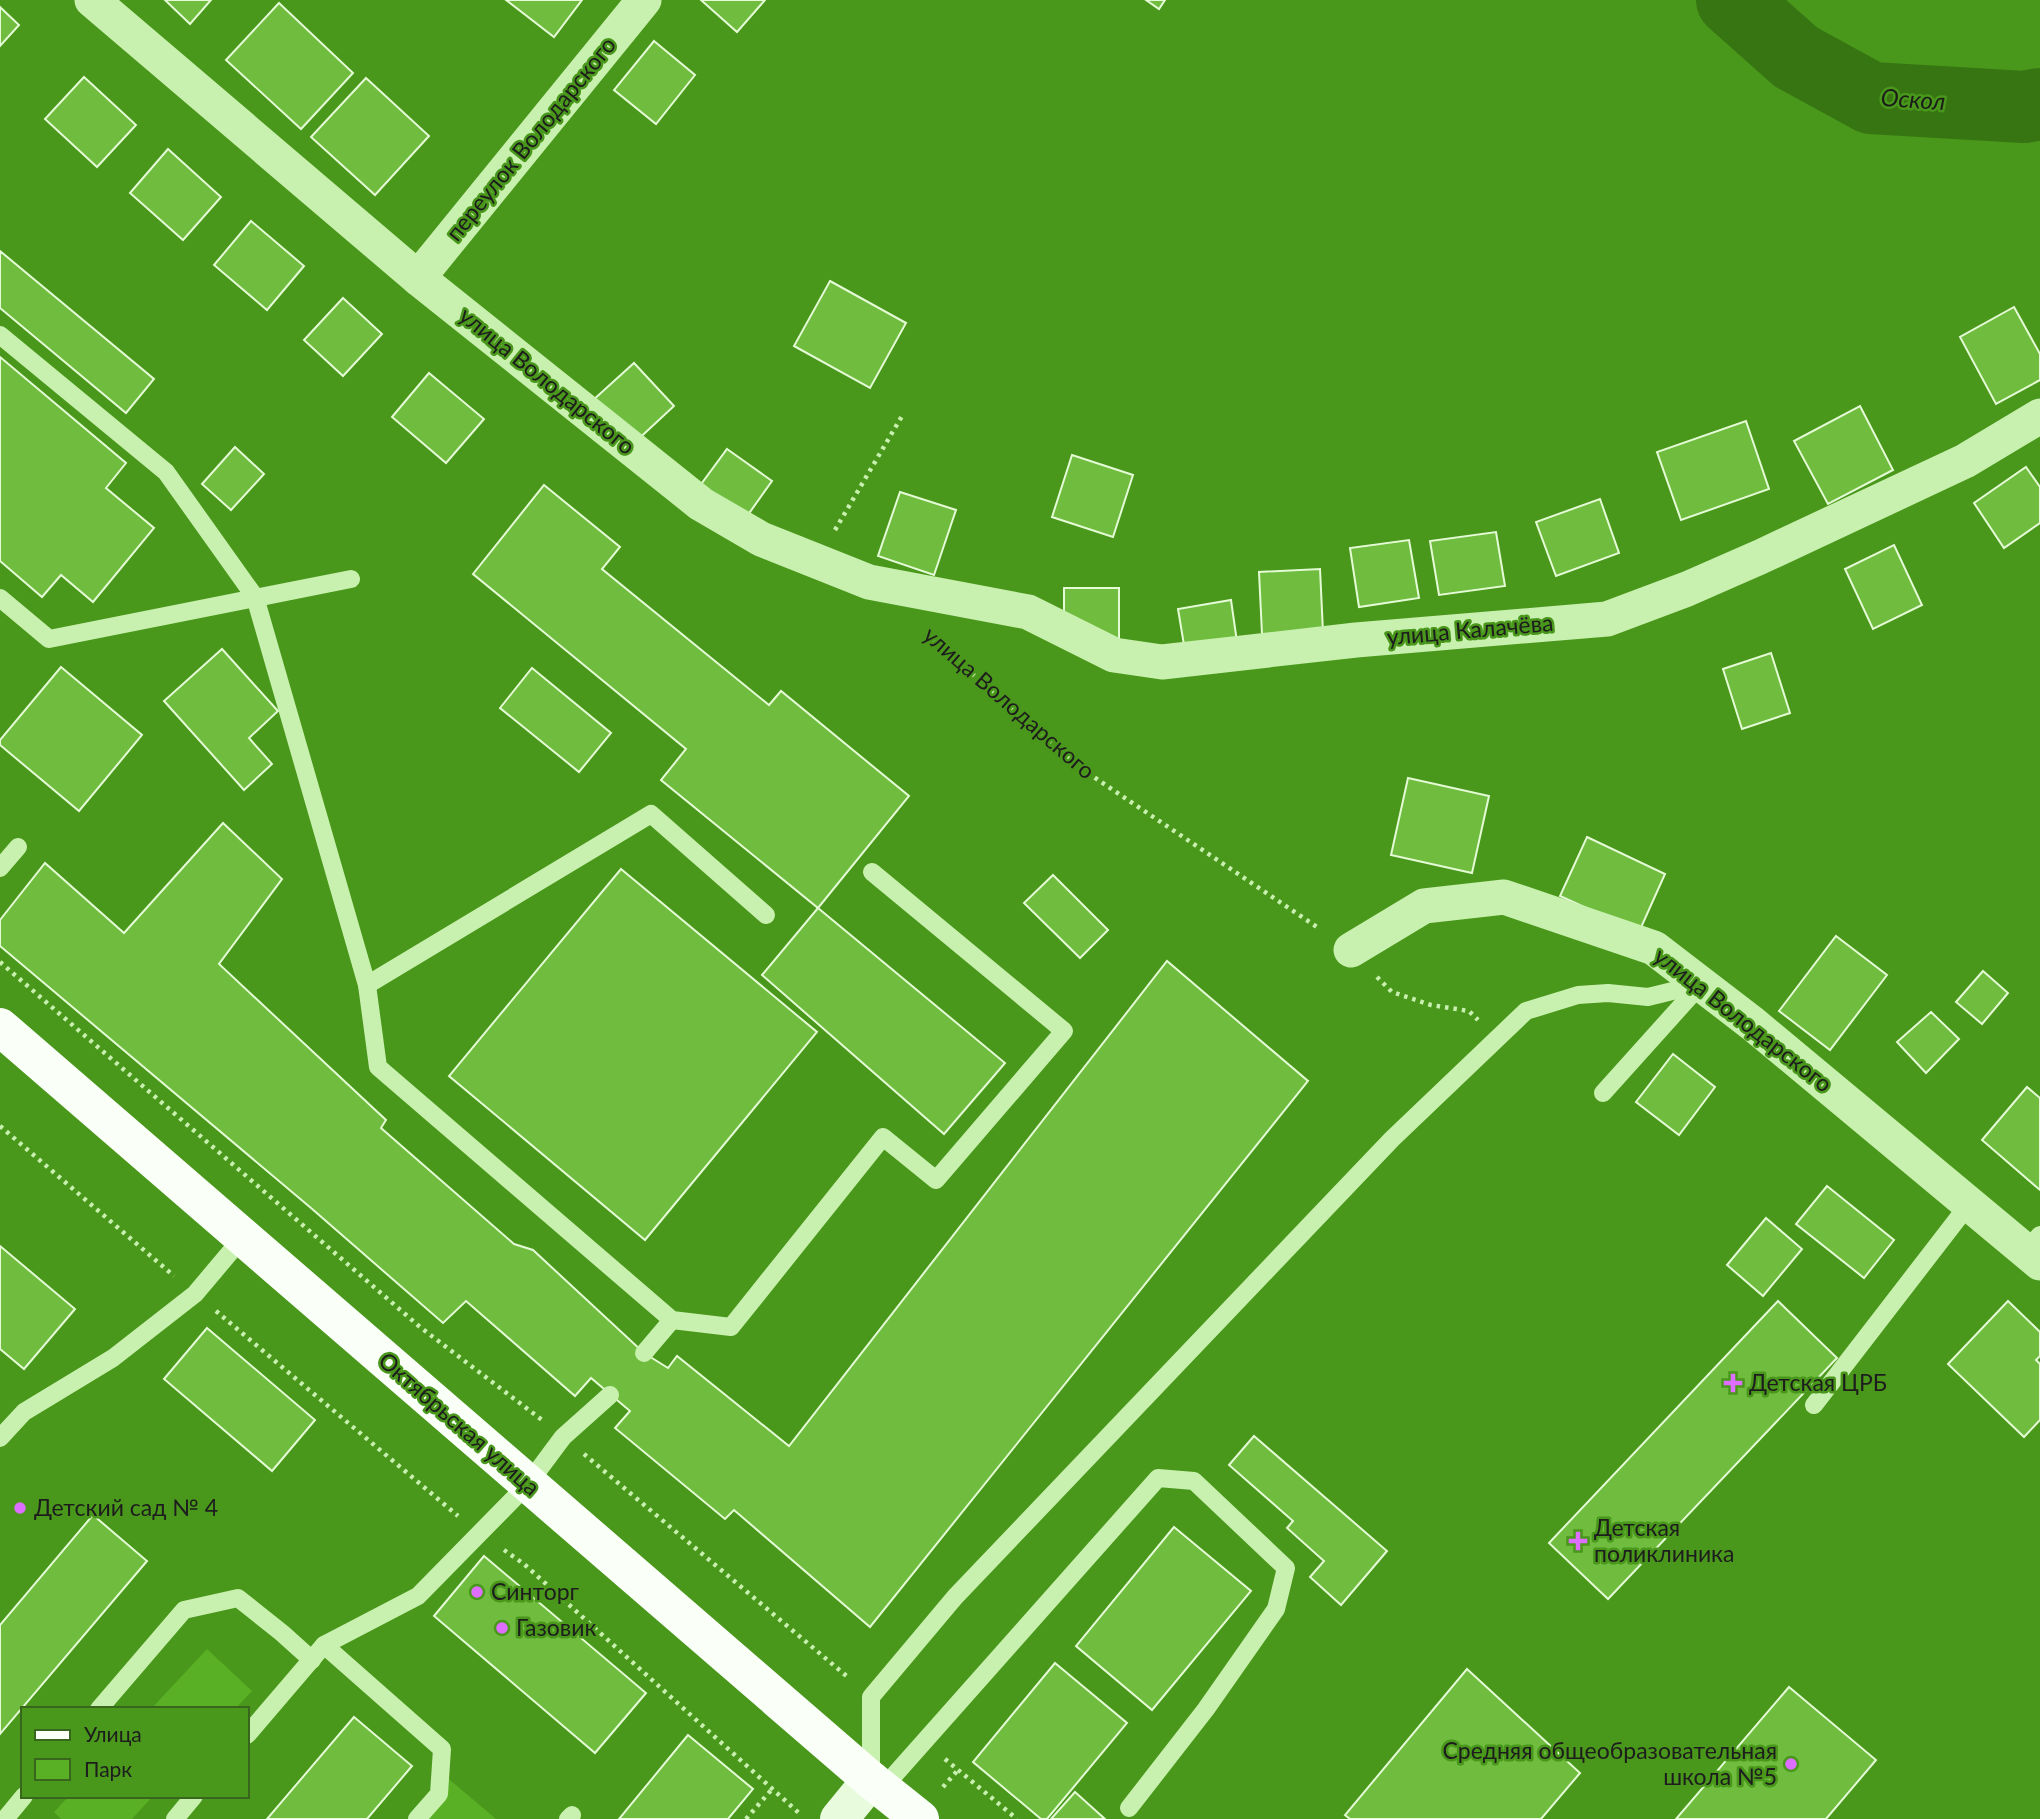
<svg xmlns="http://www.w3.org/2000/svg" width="2040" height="1819" font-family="Lato,sans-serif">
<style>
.green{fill:#5ab024}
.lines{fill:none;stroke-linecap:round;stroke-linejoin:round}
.river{stroke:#367512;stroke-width:72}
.building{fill:#6fbc3f;stroke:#e4fbd5;stroke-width:2}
.path{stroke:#c8f0ae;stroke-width:4.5;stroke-dasharray:3.5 5;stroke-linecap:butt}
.lane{stroke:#c8f0ae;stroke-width:18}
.street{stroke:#c8f0ae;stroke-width:35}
.secondary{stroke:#e8fbdc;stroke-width:38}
.primary{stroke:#fafff8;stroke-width:38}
.poi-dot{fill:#de6eff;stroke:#49971b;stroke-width:2.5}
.labels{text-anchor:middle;stroke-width:5;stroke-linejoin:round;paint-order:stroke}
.street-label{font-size:23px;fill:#1d1d1d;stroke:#49971b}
.poi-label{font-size:23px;fill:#1d1d1d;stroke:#49971b;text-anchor:start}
.water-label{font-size:24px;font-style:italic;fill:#1b1c1a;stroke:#49971b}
</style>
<rect width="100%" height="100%" fill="#49971b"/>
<g class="green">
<polygon points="207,1649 252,1691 235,1709 151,1709"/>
<polygon points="444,1775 496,1819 409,1819"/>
<polygon points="69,1796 153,1796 132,1819 61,1819 54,1812"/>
</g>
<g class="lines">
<polyline class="river" points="1732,0 1796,57 1871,98 2024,107 2040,104"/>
</g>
<g class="building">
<polygon points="165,0 211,0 190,24"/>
<polygon points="506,0 582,0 554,37"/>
<polygon points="701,0 765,0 737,32"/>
<polygon points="1146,0 1165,0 1159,9"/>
<polygon points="279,3 353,73 301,129 226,60"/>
<polygon points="0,7 19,25 0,46"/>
<polygon points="654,41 695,75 656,124 614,90"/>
<polygon points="84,77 136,125 97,167 45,119"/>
<polygon points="366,78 429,136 375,195 311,137"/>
<polygon points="168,149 221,197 183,240 130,193"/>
<polygon points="251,221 304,266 267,310 214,265"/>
<polygon points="0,251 154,379 126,413 0,308"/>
<polygon points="830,281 906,323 870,388 794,346"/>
<polygon points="343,298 382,334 343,376 304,340"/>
<polygon points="2014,307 2040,354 2040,380 1996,404 1960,337"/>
<polygon points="0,357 126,463 106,488 154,528 93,602 61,575 42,597 0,561"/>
<polygon points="634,363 674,406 632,445 592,401"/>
<polygon points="429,373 484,419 446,463 392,417"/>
<polygon points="1860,406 1893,470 1828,504 1794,441"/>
<polygon points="1746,421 1769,489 1681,520 1657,452"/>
<polygon points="235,447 264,474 231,510 202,484"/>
<polygon points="727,449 772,481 745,519 699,487"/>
<polygon points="1072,455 1133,475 1113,537 1052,517"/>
<polygon points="2026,467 2040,487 2040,523 2004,548 1974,503"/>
<polygon points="544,485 620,547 602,569 769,705 781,691 909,796 818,908 661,780 686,749 473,574"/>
<polygon points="900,492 956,510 934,575 878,556"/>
<polygon points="1600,499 1619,553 1556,576 1536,522"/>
<polygon points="1496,532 1505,586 1439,595 1430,541"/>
<polygon points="1409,540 1419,598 1359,607 1350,548"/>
<polygon points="1894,545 1922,605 1873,629 1845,569"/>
<polygon points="1320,569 1323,632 1262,634 1259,572"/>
<rect x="1064" y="588" width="55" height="58"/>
<polygon points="1231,600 1238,649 1186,657 1178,609"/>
<polygon points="222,649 278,711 249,738 272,764 244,790 164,701"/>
<polygon points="1771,653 1790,713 1742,729 1723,669"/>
<polygon points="61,667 142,735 79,811 0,745 0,740"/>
<polygon points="532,668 611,733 579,772 500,708"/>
<polygon points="1408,778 1489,796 1472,873 1391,855"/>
<polygon points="223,823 282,879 219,964 386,1120 381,1128 514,1244 533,1250 644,1353 668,1368 677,1356 789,1446 1167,961 1308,1081 870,1627 734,1510 725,1519 615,1428 630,1411 591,1378 575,1396 466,1301 443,1323 311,1208 0,946 0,920 45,863 124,933"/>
<polygon points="1587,837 1665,874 1639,932 1560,896"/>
<polygon points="621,869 817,1032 645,1240 449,1076"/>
<polygon points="1053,875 1108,930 1080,958 1024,903"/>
<polygon points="818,908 1005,1063 944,1134 762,975"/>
<polygon points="1836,936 1887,975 1830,1050 1779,1011"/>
<polygon points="1983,971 2008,993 1982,1024 1956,1002"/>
<polygon points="1931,1012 1959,1039 1926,1073 1897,1042"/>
<polygon points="1673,1054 1715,1087 1679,1135 1636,1102"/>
<polygon points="2027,1087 2040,1098 2040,1190 1982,1140"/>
<polygon points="1827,1186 1894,1240 1864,1278 1796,1224"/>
<polygon points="1766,1218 1802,1249 1763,1296 1727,1265"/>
<polygon points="0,1246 75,1309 24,1369 0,1349"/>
<polygon points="1778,1301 1837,1358 1608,1599 1549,1543"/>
<polygon points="2008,1301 2040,1332 2040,1356 2036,1360 2040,1364 2040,1420 2024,1437 1948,1364"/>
<polygon points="207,1328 315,1420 272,1471 164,1379"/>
<polygon points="1254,1436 1387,1551 1341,1605 1310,1577 1324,1561 1287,1528 1293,1521 1229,1465"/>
<polygon points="93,1515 147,1561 0,1734 0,1625"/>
<polygon points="1174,1527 1251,1591 1152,1710 1076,1646"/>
<polygon points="484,1556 646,1693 595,1753 434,1616"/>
<polygon points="1055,1663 1127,1723 1047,1819 1041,1819 973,1762"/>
<polygon points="1467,1669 1580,1773 1541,1819 1350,1819 1345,1815"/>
<polygon points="1789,1687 1876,1760 1826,1819 1676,1819"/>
<polygon points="354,1717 412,1766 367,1819 267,1819"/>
<polygon points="688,1735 753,1789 728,1819 619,1819"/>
<polygon points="1075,1792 1105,1819 1051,1819"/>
</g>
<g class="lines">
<g class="path">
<polyline points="835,530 902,416"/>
<polyline points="927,634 1076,765 1320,929"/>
<polyline points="0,962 420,1327 542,1420"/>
<polyline points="1377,977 1392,992 1431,1005 1469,1011 1478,1020"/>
<polyline points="0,1126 174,1276"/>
<polyline points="216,1311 458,1516"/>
<polyline points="584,1454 850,1679"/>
<polyline points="504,1550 524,1564 800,1814"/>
<polyline points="945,1759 1017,1819"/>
<polyline points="943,1787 958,1770"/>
<polyline points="746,1819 773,1788"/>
</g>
<g class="lane">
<polyline points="0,335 166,472 255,597 367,985 378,1067 672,1320 731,1327 883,1137 936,1180 1064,1031 872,872"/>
<polyline points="0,598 49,639 351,579"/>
<polyline points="0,868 18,847"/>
<polyline points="367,985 651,814 766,915"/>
<polyline points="1603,1093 1701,984"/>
<polyline points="2026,1251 2040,1235"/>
<polyline points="644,1353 672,1320"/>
<polyline points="1814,1405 1969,1204"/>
<polyline points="0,1438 24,1412 113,1358 195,1294 243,1237"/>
<polyline points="324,1645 442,1749 439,1794 417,1819"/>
<polyline points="99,1709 184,1610 238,1598 282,1633 312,1660"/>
<polyline points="247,1735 324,1645 418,1596 528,1484 563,1437 610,1395"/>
<polyline points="871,1777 871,1697 955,1597 1392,1139 1526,1011 1578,995 1608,993 1648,997 1701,984"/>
<polyline points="882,1789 1158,1478 1194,1481 1286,1568 1276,1609 1206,1709 1129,1808"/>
<polyline points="5,1819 24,1796"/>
<polyline points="175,1819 194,1796"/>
<polyline points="568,1819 572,1815"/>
</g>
<g class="street">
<polyline points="92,0 418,278 701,504 761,539 869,582 1028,612 1114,655 1162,662 1356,640 1607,619 1687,589 1760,557 1965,461 2040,416"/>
<polyline points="418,278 644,0"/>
<polyline points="1351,950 1424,906 1504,897 1654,948 1753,1024 2040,1263"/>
</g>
<polyline class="secondary" points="839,1819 871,1780"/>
<polyline class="primary" points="0,1027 871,1780 920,1819"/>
</g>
<g class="poi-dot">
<path d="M1729.5 1372.5h7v7h7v7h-7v7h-7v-7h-7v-7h7z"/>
<circle cx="20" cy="1508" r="7"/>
<path d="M1574.5 1530.5h7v7h7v7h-7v7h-7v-7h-7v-7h7z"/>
<circle cx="477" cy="1592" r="7"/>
<circle cx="502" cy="1628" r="7"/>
<circle cx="1791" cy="1764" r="7"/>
</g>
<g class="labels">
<g class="street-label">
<text transform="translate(531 139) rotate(-51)" y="8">переулок Володарского</text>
<text transform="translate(547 381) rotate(39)" y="8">улица Володарского</text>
<text transform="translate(1470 630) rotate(-5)" y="8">улица Калачёва</text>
<text transform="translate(1009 703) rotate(41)" y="8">улица Володарского</text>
<text transform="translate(1743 1020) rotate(38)" y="8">улица Володарского</text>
<text transform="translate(459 1424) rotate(41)" y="8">Октябрьская улица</text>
</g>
<g class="poi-label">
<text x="1749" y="1391">Детская ЦРБ</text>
<text x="34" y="1516">Детский сад № 4</text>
<text x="1594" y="1536">Детская<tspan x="1594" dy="26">поликлиника</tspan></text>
<text x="491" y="1600">Синторг</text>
<text x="516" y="1636">Газовик</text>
<text x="1777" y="1759" text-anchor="end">Средняя общеобразовательная<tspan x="1777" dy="26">школа №5</tspan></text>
</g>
<g class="water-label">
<text transform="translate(1913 100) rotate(4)" y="8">Оскол</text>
</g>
</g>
<rect x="21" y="1707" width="228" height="91" fill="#49971b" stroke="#37661c" stroke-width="2"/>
<rect x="35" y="1730" width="35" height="10" fill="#fafff8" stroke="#37661c" stroke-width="2"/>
<text x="84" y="1742" font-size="21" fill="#1d1d1d">Улица</text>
<rect x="35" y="1759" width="35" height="21" fill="#5ab024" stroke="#37661c" stroke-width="2"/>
<text x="84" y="1777" font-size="21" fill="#1d1d1d">Парк</text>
</svg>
